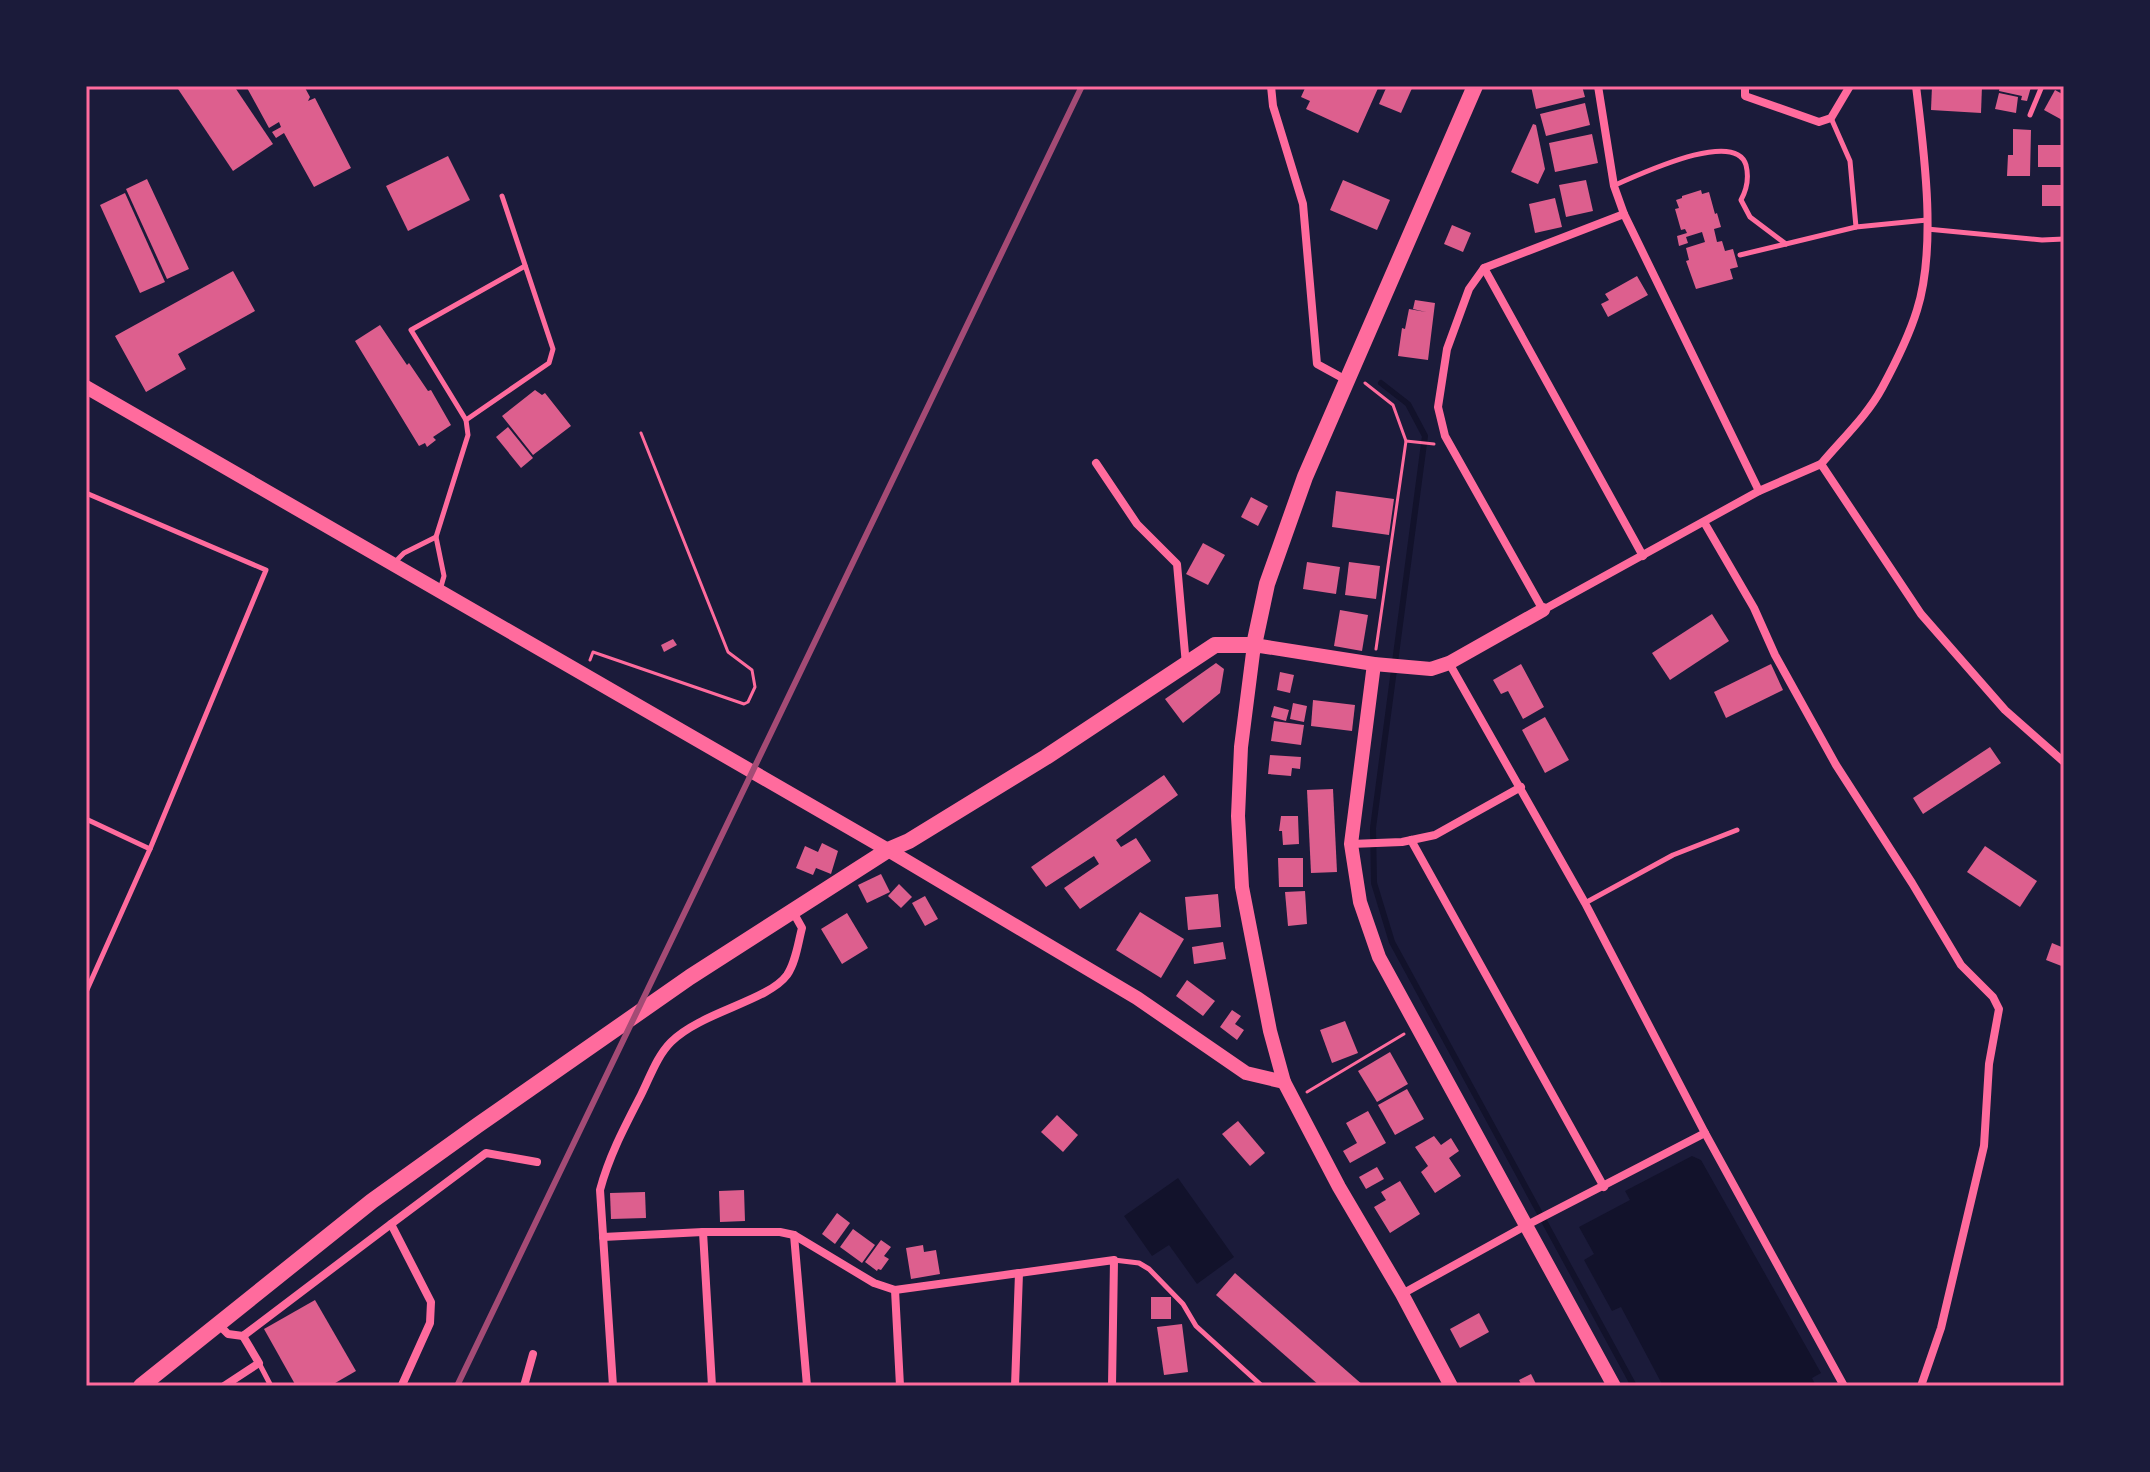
<svg xmlns="http://www.w3.org/2000/svg" width="2150" height="1472" font-family="'DM Sans',sans-serif">
<style>
.water{fill:#12122b}
.lines{fill:none;stroke-linecap:round;stroke-linejoin:round}
.stream{stroke:#12122b;stroke-width:6}
.building{fill:#dd5f8e}
.path{stroke:#ff6b9d;stroke-width:3}
.service{stroke:#ff6b9d;stroke-width:5}
.minor{stroke:#ff6b9d;stroke-width:8}
.tertiary{stroke:#ff6b9d;stroke-width:14}
.primary{stroke:#ff6b9d;stroke-width:16}
.rail{stroke:#a44b75;stroke-width:6}
.neatline{fill:none;stroke:#ff6b9d;stroke-width:3}
</style>
<rect width="100%" height="100%" fill="#1b1b3a"/>
<g class="water">
<polygon points="1692,1156 1701,1160 1821,1373 1812,1378 1816,1386 1663,1386 1621,1307 1612,1311 1584,1260 1594,1254 1579,1227 1630,1200 1625,1191"/>
<polygon points="1178,1178 1234,1257 1197,1284 1169,1245 1152,1256 1124,1216"/>
</g>
<g class="lines">
<polyline class="stream" points="1381,383 1408,404 1425,436 1373,828 1374,883 1392,942 1634,1386"/>
</g>
<g class="building">
<polygon points="176,86 234,86 273,144 233,171"/>
<polygon points="246,86 304,86 310,97 308,101 315,98 351,168 314,187 284,133 276,138 272,132 281,127 279,122 269,128"/>
<polygon points="1306,86 1379,86 1358,133 1306,109 1310,101 1301,97"/>
<polygon points="1387,86 1413,86 1401,113 1379,104"/>
<polygon points="1531,86 1582,86 1585,97 1536,109"/>
<polygon points="1932,86 1982,86 1981,113 1931,110"/>
<polygon points="2000,86 2030,86 2031,87 2027,101 2021,100 2022,96 1999,91"/>
<polygon points="2055,90 2064,95 2064,121 2044,110"/>
<polygon points="1999,93 2018,97 2016,113 1995,109"/>
<polygon points="1585,103 1590,125 1546,136 1540,114"/>
<polygon points="1533,124 1536,125 1545,169 1538,184 1511,172"/>
<polygon points="2013,129 2031,130 2030,176 2007,176 2008,155 2013,155"/>
<polygon points="1592,134 1598,163 1555,172 1549,143"/>
<rect x="2038" y="145" width="26" height="22"/>
<polygon points="448,156 470,200 408,231 386,186"/>
<polygon points="147,179 189,269 167,279 126,189"/>
<polygon points="1343,180 1390,200 1377,230 1330,210"/>
<polygon points="1586,180 1593,211 1566,217 1559,185"/>
<rect x="2042" y="185" width="22" height="21"/>
<polygon points="1701,190 1702,194 1709,192 1715,214 1717,213 1721,227 1714,229 1717,242 1722,241 1725,251 1733,249 1738,267 1730,269 1733,279 1696,289 1686,261 1689,260 1686,248 1705,242 1702,232 1686,237 1688,243 1679,246 1677,236 1687,233 1685,229 1681,230 1675,209 1679,208 1676,200 1682,198 1682,196"/>
<polygon points="125,193 165,282 140,293 100,205"/>
<polygon points="1555,198 1562,227 1535,233 1529,204"/>
<polygon points="1452,225 1471,233 1463,252 1444,244"/>
<polygon points="233,271 255,311 178,354 186,369 146,392 115,336"/>
<polygon points="1637,276 1648,295 1608,317 1601,304 1609,300 1605,294"/>
<polygon points="1415,300 1435,303 1428,360 1398,356 1402,328 1405,329 1409,309 1426,312 1413,309"/>
<polygon points="380,325 407,365 409,363 428,391 431,390 451,425 433,437 436,440 427,447 425,443 419,446 355,341"/>
<polygon points="535,390 542,395 545,393 571,426 533,455 502,416"/>
<polygon points="508,427 533,458 521,468 496,437"/>
<polygon points="1336,491 1394,499 1389,535 1332,527"/>
<polygon points="1251,497 1268,506 1258,526 1241,517"/>
<polygon points="1203,543 1225,555 1208,585 1186,574"/>
<polygon points="1307,562 1340,567 1336,594 1303,589"/>
<polygon points="1349,562 1380,566 1376,599 1345,595"/>
<polygon points="1340,610 1368,615 1362,651 1334,646"/>
<polygon points="1712,614 1729,641 1670,680 1652,653"/>
<polygon points="673,639 677,645 664,652 661,645"/>
<polygon points="1216,663 1224,669 1220,693 1183,723 1165,699"/>
<polygon points="1521,664 1544,707 1523,719 1508,691 1501,694 1493,680"/>
<polygon points="1771,664 1783,690 1726,718 1714,692"/>
<polygon points="1280,672 1294,675 1290,693 1277,690"/>
<polygon points="1313,700 1355,705 1352,731 1311,726"/>
<polygon points="1293,703 1307,706 1304,722 1290,719"/>
<polygon points="1274,706 1289,710 1286,721 1271,717"/>
<polygon points="1545,717 1569,760 1545,773 1522,730"/>
<polygon points="1274,721 1304,725 1301,745 1271,741"/>
<polygon points="1990,747 2001,763 1923,814 1913,798"/>
<polygon points="1270,755 1301,757 1300,769 1292,768 1291,776 1268,774"/>
<polygon points="1164,775 1178,795 1116,840 1121,847 1136,838 1151,861 1080,909 1064,888 1099,864 1094,856 1046,887 1031,867"/>
<polygon points="1333,789 1337,872 1311,873 1307,790"/>
<polygon points="1281,816 1298,816 1299,844 1283,845 1282,831 1279,831"/>
<polygon points="822,843 838,851 831,874 816,868 813,875 796,868 805,846 818,852"/>
<polygon points="1985,846 2037,881 2020,907 1967,872"/>
<polygon points="1278,858 1303,858 1303,887 1279,887"/>
<polygon points="881,874 890,892 867,903 858,885"/>
<polygon points="899,884 912,897 901,908 888,896"/>
<polygon points="1305,891 1307,924 1288,926 1285,892"/>
<polygon points="1218,894 1221,927 1188,930 1185,897"/>
<polygon points="925,896 938,919 925,926 912,903"/>
<polygon points="1140,912 1184,939 1161,978 1116,950"/>
<polygon points="847,913 868,948 842,964 821,929"/>
<polygon points="1223,942 1226,959 1194,964 1192,947"/>
<polygon points="2052,943 2064,948 2064,967 2046,960"/>
<polygon points="1187,980 1215,1001 1203,1016 1176,996"/>
<polygon points="1232,1010 1241,1016 1235,1024 1244,1030 1237,1040 1220,1027"/>
<polygon points="1345,1021 1358,1053 1332,1063 1320,1030"/>
<polygon points="1390,1052 1408,1084 1377,1102 1358,1071"/>
<polygon points="1407,1089 1424,1119 1395,1135 1378,1105"/>
<polygon points="1368,1111 1386,1143 1350,1163 1343,1151 1357,1143 1346,1123"/>
<polygon points="1057,1115 1078,1135 1063,1152 1041,1132"/>
<polygon points="1238,1121 1265,1153 1250,1166 1222,1134"/>
<polygon points="1434,1136 1441,1145 1451,1138 1459,1151 1449,1158 1461,1176 1435,1193 1421,1172 1428,1166 1415,1147"/>
<polygon points="1377,1167 1384,1179 1366,1189 1359,1177"/>
<polygon points="1400,1181 1420,1214 1390,1233 1374,1207 1386,1200 1381,1192"/>
<polygon points="744,1190 745,1221 720,1222 719,1191"/>
<polygon points="645,1192 646,1218 611,1219 610,1193"/>
<polygon points="837,1213 850,1223 835,1244 822,1234"/>
<polygon points="853,1229 875,1245 862,1263 840,1247"/>
<polygon points="881,1240 891,1247 884,1256 889,1259 881,1270 878,1269 877,1271 865,1262"/>
<polygon points="923,1245 924,1252 936,1250 940,1274 911,1279 906,1248"/>
<polygon points="1235,1273 1364,1386 1320,1386 1216,1295"/>
<rect x="1151" y="1297" width="20" height="22"/>
<polygon points="315,1300 356,1371 330,1386 296,1386 264,1329"/>
<polygon points="1479,1313 1489,1332 1460,1348 1450,1329"/>
<polygon points="1182,1324 1188,1372 1164,1375 1157,1327"/>
<polygon points="1531,1374 1537,1386 1522,1386 1519,1380"/>
</g>
<g class="lines">
<g class="path">
<polyline points="1365,383 1393,405 1406,441 1376,649"/>
<polyline points="1406,441 1434,444"/>
<polyline points="590,660 593,652 744,704 748,702 755,687 752,670 728,652 641,433"/>
<polyline points="1307,1092 1404,1034"/>
</g>
<g class="service">
<polyline points="2030,115 2042,86"/>
<polyline points="1831,118 1850,161 1856,227 1927,220"/>
<path d="M1615,185C1637,176 1735,128 1746,165C1749,177 1747,189 1741,200L1750,217L1786,244"/>
<polyline points="1927,229 2042,240 2064,239"/>
<polyline points="1740,255 1856,227"/>
<polyline points="466,420 549,363 553,349 502,196"/>
<polyline points="86,493 266,570 150,849 86,992"/>
<polyline points="436,537 468,435 466,420 411,330 525,266"/>
<polyline points="393,564 404,553 436,537 444,576 440,590"/>
<polyline points="86,819 150,849"/>
<polyline points="1585,903 1673,855 1737,830"/>
<polyline points="1114,1260 1139,1263 1149,1269 1183,1304 1196,1326 1262,1386"/>
<polyline points="259,1363 271,1386"/>
</g>
<g class="minor">
<polyline points="1271,86 1273,106 1303,204 1317,364 1348,381"/>
<polyline points="1598,86 1614,186 1624,214 1759,491"/>
<polyline points="1745,86 1745,96 1819,122 1831,118 1850,86"/>
<polyline points="1624,214 1484,268 1469,289 1447,349 1438,407 1445,436 1543,610 1759,491 1821,464 1921,614 2005,710 2064,762"/>
<polyline points="1484,268 1643,556"/>
<polyline points="1096,463 1137,524 1177,564 1186,665"/>
<path d="M1821,464C1841,440 1867,416 1882,388C1895,364 1909,336 1917,310C1937,247 1924,151 1916,86"/>
<polyline points="1704,522 1754,608 1775,655 1836,765 1912,883 1961,965 1993,997 1999,1009 1989,1064 1984,1146 1941,1328 1921,1386"/>
<polyline points="1449,663 1585,903 1705,1133 1844,1386"/>
<polyline points="1411,840 1604,1187"/>
<polyline points="1351,844 1402,842 1435,835 1521,787"/>
<polyline points="703,1232 712,1386"/>
<polyline points="794,1235 807,1386"/>
<polyline points="603,1237 703,1232 780,1232 794,1235 874,1283 895,1290 1114,1260 1112,1386"/>
<polyline points="895,1290 900,1386"/>
<polyline points="1402,1294 1527,1225 1705,1133"/>
<polyline points="219,1325 228,1334 243,1336 391,1224"/>
<polyline points="402,1385 430,1323 431,1302 391,1224 486,1153 537,1162"/>
<polyline points="224,1386 259,1363 243,1336"/>
<polyline points="524,1386 533,1354"/>
<path d="M613,1386L600,1190C609,1156 625,1126 641,1095C650,1077 657,1056 671,1042C701,1012 768,1001 787,975C796,962 798,943 802,928L793,912"/>
<polyline points="1015,1386 1019,1273"/>
</g>
<g class="tertiary">
<polyline points="86,387 888,850 1137,998 1246,1073 1284,1082"/>
<polyline points="1374,664 1351,844 1360,902 1379,957 1614,1386"/>
<polyline points="1451,1386 1402,1294 1339,1187 1284,1082 1270,1031 1242,887 1238,816 1241,747 1254,645 1374,664 1431,669 1449,663 1543,610"/>
</g>
<polyline class="primary" points="141,1386 372,1201 478,1125 690,977 888,850 909,841 1046,757 1215,645 1254,645 1267,584 1305,477 1475,86"/>
<polyline class="rail" points="457,1386 1082,86"/>
</g>
<rect width="2150" height="1472" fill="none" stroke="#1b1b3a" stroke-width="176"/>
<rect x="88" y="88" width="1974" height="1296" class="neatline"/>
</svg>
